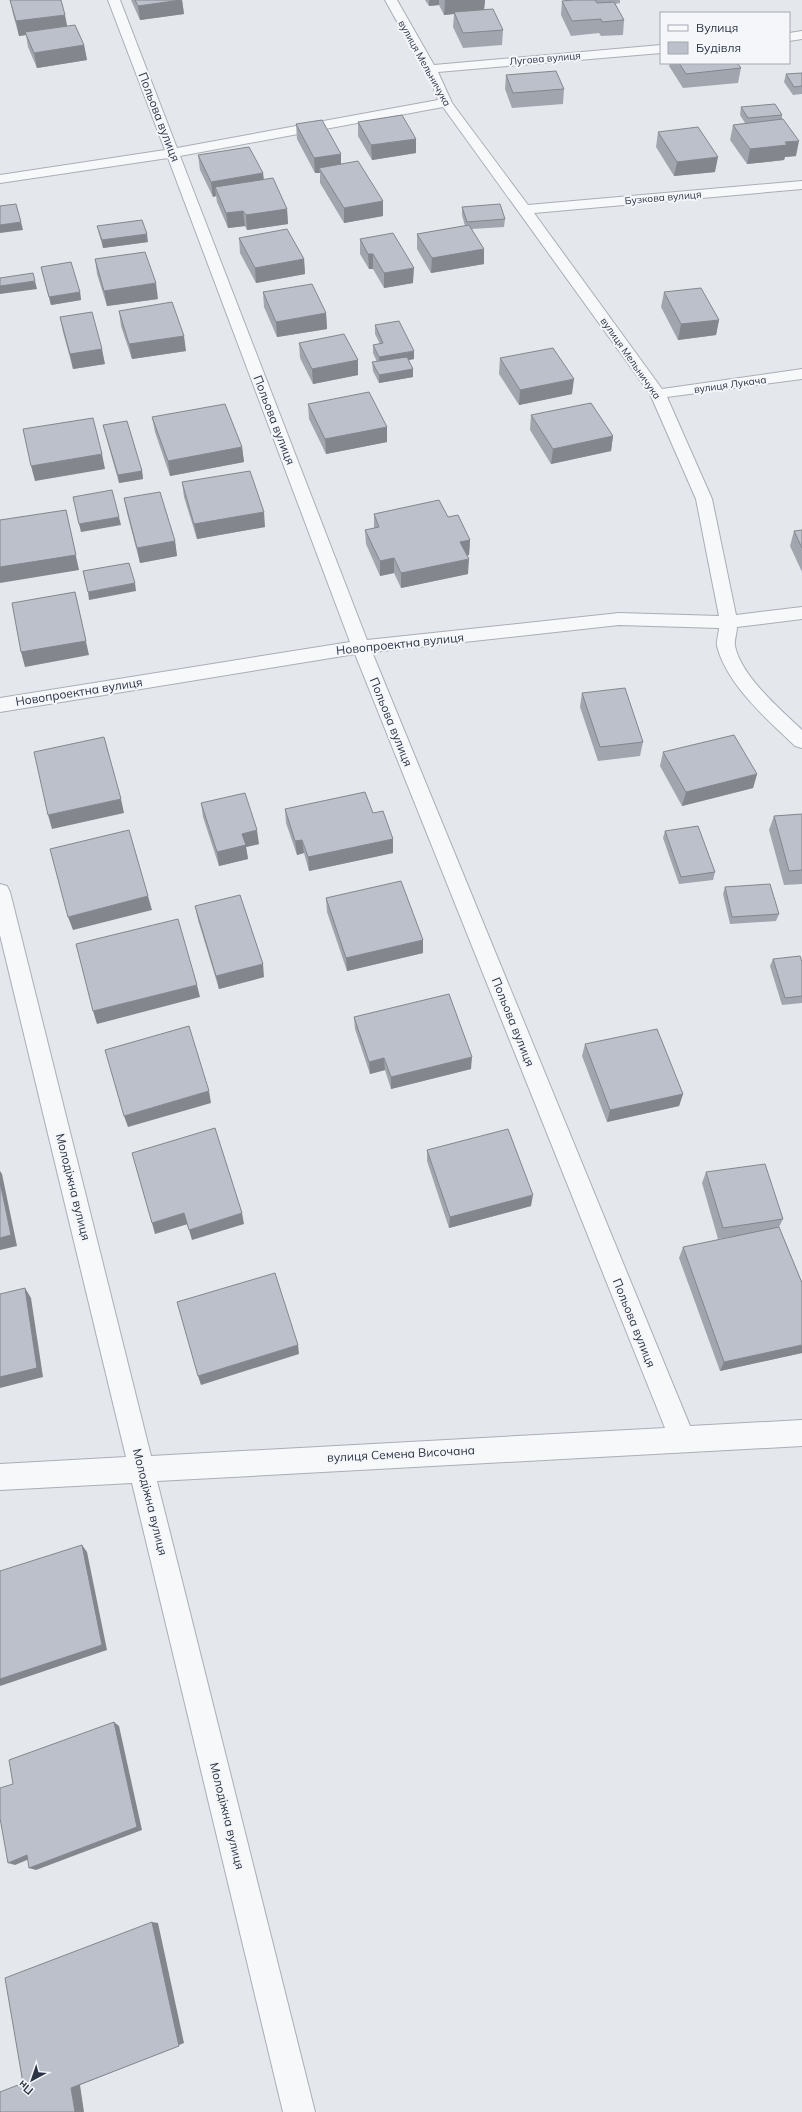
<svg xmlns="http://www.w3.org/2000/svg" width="802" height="2112" font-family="Mulish,sans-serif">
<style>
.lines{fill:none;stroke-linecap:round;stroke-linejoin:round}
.minor-casing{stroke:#a9aeb7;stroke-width:2}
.minor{fill:#f7f8fa;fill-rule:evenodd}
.wall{fill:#a1a5ae}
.shaded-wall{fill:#83868d}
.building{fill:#bbc0ca;stroke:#83868d}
.labels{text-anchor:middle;stroke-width:4;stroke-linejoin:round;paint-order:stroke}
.far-street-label{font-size:10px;fill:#2b3445;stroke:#f4f6f9}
.street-label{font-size:12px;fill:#2b3445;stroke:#f4f6f9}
</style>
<rect width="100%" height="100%" fill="#e4e7ec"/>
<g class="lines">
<g class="minor-casing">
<g id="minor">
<path d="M108,0H120L177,148L438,100L432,84L385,0H397L434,65L661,45V53L438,72L452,103L528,205L802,181V189L534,213L662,389L802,369V379L667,397L712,499L736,615L802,607V619L737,627C737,633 734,640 735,646C741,676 780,709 802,730V748L795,746C767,719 727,685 717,646C716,641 719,633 719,628L619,625L372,652L690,1426L802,1420V1446L157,1481L315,2112H283L132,1483L0,1490V1464L126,1457L0,935V884L7,886L10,892L151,1456L665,1428L355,654L0,712V698L350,642L168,158L0,183V175L165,150ZM443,107L650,394L696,499L719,616L619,613L367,640L180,156Z"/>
<polygon points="802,31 802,39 789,41 789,33"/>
</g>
</g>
<use href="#minor" class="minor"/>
</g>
<g class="wall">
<polygon points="10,0 67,26 84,45 87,60 37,68 28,47 26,35 19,36 13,14"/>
<polygon points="131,0 182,0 184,14 140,20"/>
<polygon points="425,0 485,0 484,10 503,30 502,45 463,48 453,27 454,14 444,15 439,5 429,6"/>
<polygon points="573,0 620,0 620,3 615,4 624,20 623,35 601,36 599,33 571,36 561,15 562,1"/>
<polygon points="670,63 737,63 741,68 738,83 683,88 669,66"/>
<polygon points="802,73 802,94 793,95 784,82 786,74"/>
<polygon points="506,75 564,89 563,104 512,108 505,89"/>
<polygon points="741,107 782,115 782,119 796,156 785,157 784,160 747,164 730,140 733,125 745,123 740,115"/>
<polygon points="358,122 416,139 416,153 372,160 358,136"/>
<polygon points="296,124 341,164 383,216 344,223 320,183 320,173 315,173 297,139"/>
<polygon points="658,132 715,172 674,176 656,147"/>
<polygon points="198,155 263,173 264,180 287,209 288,224 247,230 245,226 228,228 217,202 216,196 213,197 200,170"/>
<polygon points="462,207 505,219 504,227 472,229 484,264 431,273 417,249 417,234 465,226 462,215"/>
<polygon points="97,226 148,242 103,248 99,234"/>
<polygon points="239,238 304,259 305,274 256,283 240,253"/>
<polygon points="360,239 413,283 384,288 373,269 369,269 360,254"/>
<polygon points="95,259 158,299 107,306 97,274"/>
<polygon points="41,267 80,292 81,300 51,305"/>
<polygon points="263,292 326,313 327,329 277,337 264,307"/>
<polygon points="664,292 719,320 716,335 678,340 661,307"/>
<polygon points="119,311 186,351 132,359 121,326"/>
<polygon points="60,317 105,364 73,369 63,332"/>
<polygon points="375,325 414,359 409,360 413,377 379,383 373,371 372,362 377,362 373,353 373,345 380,344 375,334"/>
<polygon points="299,343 358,360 358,375 313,384 300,358"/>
<polygon points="500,358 572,394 519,405 499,374"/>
<polygon points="308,404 387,427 387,442 326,454 309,419"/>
<polygon points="531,415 613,436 611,451 551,464 530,430"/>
<polygon points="152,417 242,447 244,462 170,476 155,432"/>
<polygon points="103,425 142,471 143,479 119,483 105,433"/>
<polygon points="182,482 265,527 197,539 184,497"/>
<polygon points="124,498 175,541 177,556 140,563 127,513"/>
<polygon points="374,514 448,517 470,540 469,555 467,555 468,574 401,588 394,573 380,576 366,544 365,530 374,528"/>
<polygon points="802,530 802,572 790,546 794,531"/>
<polygon points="582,693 643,742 640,756 598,761 580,707"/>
<polygon points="663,752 757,774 753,788 682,806 660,766"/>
<polygon points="201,803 259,844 246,847 248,859 219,866 203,817"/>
<polygon points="285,809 373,813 393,853 309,871 304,853 297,855 286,823"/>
<polygon points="802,814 802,884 784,885 769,830 774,816"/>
<polygon points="665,831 715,872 713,880 679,884 663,838"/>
<polygon points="725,887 779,914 776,921 730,924 723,894"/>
<polygon points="326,898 423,940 423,953 347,971 327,912"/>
<polygon points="195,906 264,977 219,989 198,920"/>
<polygon points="773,959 802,962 802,1003 782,1005 770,966"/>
<polygon points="354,1017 471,1069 391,1089 385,1070 370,1074 355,1029"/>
<polygon points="585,1044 683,1094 679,1106 607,1122 582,1056"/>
<polygon points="427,1150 531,1206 449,1228 427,1161"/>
<polygon points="706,1172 783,1219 779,1227 802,1283 802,1353 720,1371 679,1258 683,1247 736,1236 718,1239 702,1183"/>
</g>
<g class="shaded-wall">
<polygon points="182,0 184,14 140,20 138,6"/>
<polygon points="429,0 439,0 439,5 429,6"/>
<polygon points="445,0 485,0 484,10 454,12 454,14 444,15"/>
<polygon points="65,15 68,30 25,32 26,35 19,36 16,21"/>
<polygon points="84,45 87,60 37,68 34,53"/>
<polygon points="416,139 416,153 372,160 371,145"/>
<polygon points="799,141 796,156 785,157 784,160 747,164 750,149 785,142"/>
<polygon points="341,154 341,169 319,168 320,173 315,173 314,158"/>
<polygon points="718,157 715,172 674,176 677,162"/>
<polygon points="263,173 264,188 215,187 216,196 213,197 211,182"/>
<polygon points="383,201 383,216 344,223 344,208"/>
<polygon points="287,209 288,224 247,230 246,215"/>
<polygon points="243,211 245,226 228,228 226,213"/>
<polygon points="21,222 23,230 0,233 0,225"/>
<polygon points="147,234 148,242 103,248 102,240"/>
<polygon points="484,249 484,264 431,273 432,258"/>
<polygon points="368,254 373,254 373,269 369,269"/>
<polygon points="304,259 305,274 256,283 255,268"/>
<polygon points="414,268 413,283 384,288 384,273"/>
<polygon points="35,281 37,289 0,294 0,286"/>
<polygon points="156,283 158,299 107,306 104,291"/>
<polygon points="80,292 81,300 51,305 49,297"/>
<polygon points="326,313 327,329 277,337 276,322"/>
<polygon points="719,320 716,335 678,340 681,324"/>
<polygon points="184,336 186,351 132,359 129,344"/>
<polygon points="102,349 105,364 73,369 70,354"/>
<polygon points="414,351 414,359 379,365 379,357"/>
<polygon points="358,360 358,375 313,384 312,369"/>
<polygon points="413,369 413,377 379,383 379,375"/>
<polygon points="574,379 572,394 519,405 520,390"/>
<polygon points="387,427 387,442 326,454 325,439"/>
<polygon points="613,436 611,451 551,464 553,449"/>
<polygon points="242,447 244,462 170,476 168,461"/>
<polygon points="102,454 105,469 35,481 31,466"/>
<polygon points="142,471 143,479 119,483 118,475"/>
<polygon points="66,510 79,570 0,583 0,567"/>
<polygon points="264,512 265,527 197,539 194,524"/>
<polygon points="119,517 121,525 81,532 79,524"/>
<polygon points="470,540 469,555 459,557 460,542"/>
<polygon points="175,541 177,556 140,563 137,548"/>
<polygon points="394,558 394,573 380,576 380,561"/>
<polygon points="469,559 468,574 401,588 401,573"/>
<polygon points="135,583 136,591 89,600 88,592"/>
<polygon points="75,592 89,655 25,667 21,652"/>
<polygon points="757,774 753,788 682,806 686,792"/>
<polygon points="121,799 124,813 52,829 48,815"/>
<polygon points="257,830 259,844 246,847 248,859 219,866 217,852 242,834"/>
<polygon points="393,839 393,853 309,871 308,857"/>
<polygon points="302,840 304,853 297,855 295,841"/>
<polygon points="148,896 152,910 73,930 68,917"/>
<polygon points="423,940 423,953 347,971 346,958"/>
<polygon points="263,964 264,977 219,989 216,976"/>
<polygon points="197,985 200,997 97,1024 93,1011"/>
<polygon points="472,1057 471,1069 391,1089 391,1077"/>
<polygon points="384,1058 385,1070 370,1074 369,1062"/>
<polygon points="209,1091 211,1103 128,1127 124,1116"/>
<polygon points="683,1094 679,1106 607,1122 610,1110"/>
<polygon points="0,1171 2,1174 17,1246 0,1250"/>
<polygon points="533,1195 531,1206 449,1228 450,1217"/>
<polygon points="184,1213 188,1224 155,1234 152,1223"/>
<polygon points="242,1213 244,1224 192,1240 189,1230"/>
<polygon points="25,1288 31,1298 43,1377 0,1388 0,1377"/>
<polygon points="298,1345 299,1354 201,1385 198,1376"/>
<polygon points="802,1345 802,1353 720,1371 724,1362"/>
<polygon points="82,1545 87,1552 107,1650 0,1686 0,1679"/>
<polygon points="114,1722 119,1726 142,1830 36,1870 29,1868"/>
<polygon points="27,1855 34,1857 15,1865 8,1863"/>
<polygon points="152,1922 158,1923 184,2043 80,2085 84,2112 75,2112 71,2088"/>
</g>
<g class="building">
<polygon points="10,0 61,0 65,15 16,21"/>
<polygon points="135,0 181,0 138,6"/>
<polygon points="573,0 595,0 597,3 614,2 624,20 602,22 601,19 572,21 562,1"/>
<polygon points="493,9 503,30 463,33 454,12"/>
<polygon points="75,25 84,45 34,53 25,32"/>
<polygon points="679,63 737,63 741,68 686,74"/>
<polygon points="556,71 564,89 513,93 506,75"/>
<polygon points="802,73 802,86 794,87 786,74"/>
<polygon points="775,104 782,115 748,118 741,107"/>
<polygon points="402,115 416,139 371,145 358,122"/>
<polygon points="783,119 799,141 785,142 787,145 750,149 733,125"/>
<polygon points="322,120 341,154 314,158 296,124"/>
<polygon points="698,127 718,157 677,162 658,132"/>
<polygon points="249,147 263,173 211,182 198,155"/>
<polygon points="358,161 383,201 344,208 319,168"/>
<polygon points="273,178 287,209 246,215 243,211 226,213 215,187"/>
<polygon points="16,204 21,222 0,225 0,206"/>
<polygon points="500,204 505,219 467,222 462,207"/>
<polygon points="142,220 147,234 102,240 97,226"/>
<polygon points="469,225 484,249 432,258 417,234"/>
<polygon points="287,229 304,259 255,268 239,238"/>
<polygon points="393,233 414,268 384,273 373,254 368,254 360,239"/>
<polygon points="145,252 156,283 104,291 95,259"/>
<polygon points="71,262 80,292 49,297 41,267"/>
<polygon points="33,273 35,281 0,286 0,278"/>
<polygon points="312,284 326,313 276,322 263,292"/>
<polygon points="701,288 719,320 681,324 664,292"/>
<polygon points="172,302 184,336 129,344 119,311"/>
<polygon points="92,312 102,349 70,354 60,317"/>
<polygon points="399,321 414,351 379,357 373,345 383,343 375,325"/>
<polygon points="344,334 358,360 312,369 299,343"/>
<polygon points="553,348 574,379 520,390 500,358"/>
<polygon points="407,357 413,369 379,375 372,362"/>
<polygon points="369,392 387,427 325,439 308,404"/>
<polygon points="591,403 613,436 553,449 531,415"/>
<polygon points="225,404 242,447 168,461 152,417"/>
<polygon points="93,418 102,454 31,466 23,429"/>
<polygon points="127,421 142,471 118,475 103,425"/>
<polygon points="250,471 264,512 194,524 182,482"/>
<polygon points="112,490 119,517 79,524 73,497"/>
<polygon points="160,492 175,541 137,548 124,498"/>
<polygon points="439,500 448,517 458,515 470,540 460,542 469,559 401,573 394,558 380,561 365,530 379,527 374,514"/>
<polygon points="66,510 76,555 0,567 0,520"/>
<polygon points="802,530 802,548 794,531"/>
<polygon points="129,563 135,583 88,592 83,571"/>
<polygon points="75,592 86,641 21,652 12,603"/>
<polygon points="625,688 643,742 600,747 582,693"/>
<polygon points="734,735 757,774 686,792 663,752"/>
<polygon points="104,737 121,799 48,815 34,752"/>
<polygon points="365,792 373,813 383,811 393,839 308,857 302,840 295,841 285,809"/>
<polygon points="245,793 257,830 242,834 246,845 217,852 201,803"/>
<polygon points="802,814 802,870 789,871 774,816"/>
<polygon points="698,826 715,872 681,877 665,831"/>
<polygon points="129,830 148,896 68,917 50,849"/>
<polygon points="401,881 423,940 346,958 326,898"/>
<polygon points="770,884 779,914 732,917 725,887"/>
<polygon points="240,895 263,964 216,976 195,906"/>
<polygon points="178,919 197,985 93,1011 76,944"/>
<polygon points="800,956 802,962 802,996 785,998 773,959"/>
<polygon points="449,994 472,1057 391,1077 384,1058 369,1062 354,1017"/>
<polygon points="189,1026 209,1091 124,1116 105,1050"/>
<polygon points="657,1029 683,1094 610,1110 585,1044"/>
<polygon points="215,1128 242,1213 189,1230 184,1213 152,1223 132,1153"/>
<polygon points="508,1129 533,1195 450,1217 427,1150"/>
<polygon points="765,1164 783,1219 723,1228 706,1172"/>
<polygon points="0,1182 11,1235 0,1238"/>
<polygon points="779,1227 802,1283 802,1345 724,1362 683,1247"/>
<polygon points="275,1273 298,1345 198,1376 177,1302"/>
<polygon points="25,1288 37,1368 0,1377 0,1294"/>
<polygon points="82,1545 102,1645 0,1679 0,1571"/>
<polygon points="114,1722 137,1827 29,1868 27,1855 8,1863 0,1818 0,1788 13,1784 9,1760"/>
<polygon points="152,1922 179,2046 71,2088 75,2112 0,2112 0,2092 23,2083 5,1978"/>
</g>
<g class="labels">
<g class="far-street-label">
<text transform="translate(545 58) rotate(-5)" y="4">Лугова вулиця</text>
<text transform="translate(425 63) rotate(61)" y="4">вулиця Мельничука</text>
<text transform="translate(663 197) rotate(-5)" y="4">Бузкова вулиця</text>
<text transform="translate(631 358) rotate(55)" y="4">вулиця Мельничука</text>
<text transform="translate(730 384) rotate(-8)" y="4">вулиця Лукача</text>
</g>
<g class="street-label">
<text transform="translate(159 117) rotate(69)" y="4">Польова вулиця</text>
<text transform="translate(274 420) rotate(69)" y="4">Польова вулиця</text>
<text transform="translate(400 644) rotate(-6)" y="4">Новопроектна вулиця</text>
<text transform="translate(79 692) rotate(-9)" y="4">Новопроектна вулиця</text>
<text transform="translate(391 722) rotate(68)" y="4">Польова вулиця</text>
<text transform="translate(513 1022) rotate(68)" y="4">Польова вулиця</text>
<text transform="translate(73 1187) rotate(76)" y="4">Молодіжна вулиця</text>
<text transform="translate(634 1323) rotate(68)" y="4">Польова вулиця</text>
<text transform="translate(401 1454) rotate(-3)" y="4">вулиця Семена Височана</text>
<text transform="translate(150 1502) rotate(76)" y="4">Молодіжна вулиця</text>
<text transform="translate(227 1816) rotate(76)" y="4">Молодіжна вулиця</text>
</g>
</g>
<rect x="660" y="12" width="130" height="52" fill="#f4f6f9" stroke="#a4a8b1"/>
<rect x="668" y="25" width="20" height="6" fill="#f7f8fa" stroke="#a4a8b1"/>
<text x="696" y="32" font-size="12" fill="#2b3445">Вулиця</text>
<rect x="668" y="42" width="20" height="12" fill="#bbc0ca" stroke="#a4a8b1"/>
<text x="696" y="52" font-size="12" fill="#2b3445">Будівля</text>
<g transform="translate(32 2080) rotate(220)" stroke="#f4f6f9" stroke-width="3" paint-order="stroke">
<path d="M0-3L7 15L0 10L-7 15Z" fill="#2b3445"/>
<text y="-6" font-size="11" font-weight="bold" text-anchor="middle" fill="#2b3445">Пн</text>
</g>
</svg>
